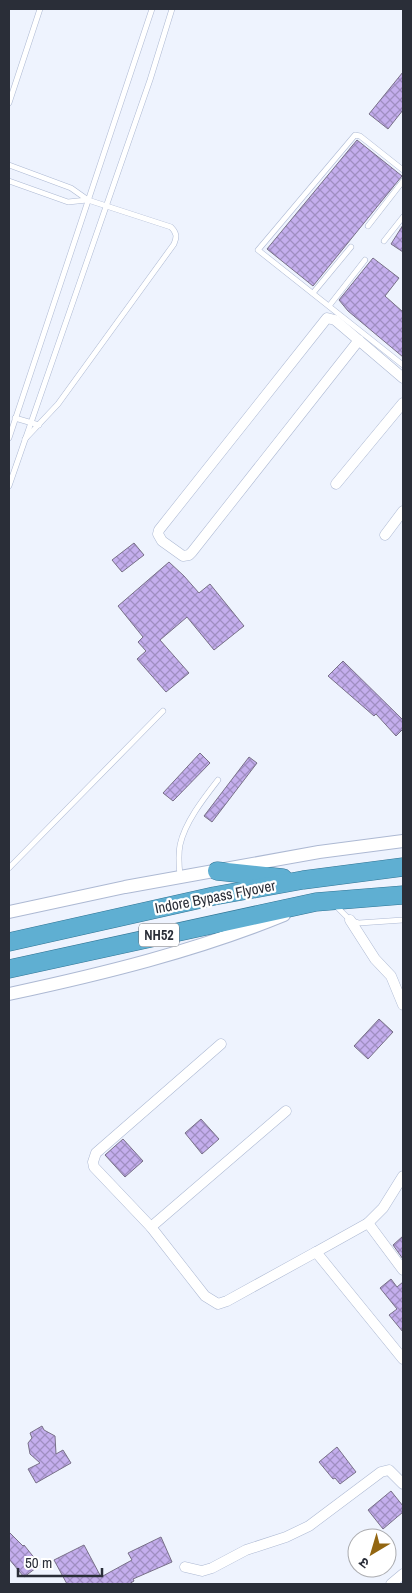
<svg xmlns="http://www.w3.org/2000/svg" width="412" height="1593" font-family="'Archivo Narrow','Noto Sans Devanagari',sans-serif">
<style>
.building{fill:url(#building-cross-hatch);stroke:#787088}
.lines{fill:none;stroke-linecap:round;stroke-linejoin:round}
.service-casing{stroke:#adb9d3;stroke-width:6}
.minor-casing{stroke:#adb9d3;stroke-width:11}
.tertiary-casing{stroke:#adb9d3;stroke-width:14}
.trunk-casing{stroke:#327595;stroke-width:19}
.service{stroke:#fff;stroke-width:5}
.minor{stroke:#fff;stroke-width:10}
.tertiary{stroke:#fff;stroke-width:12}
.trunk{stroke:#5fafd2;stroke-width:18}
.labels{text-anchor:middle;stroke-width:4.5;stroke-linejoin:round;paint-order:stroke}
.shield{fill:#fff;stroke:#6a6d74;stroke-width:1}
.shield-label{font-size:14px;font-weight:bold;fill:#2a2e38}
.street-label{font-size:15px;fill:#2a2e38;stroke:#fff}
</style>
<defs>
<pattern id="building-cross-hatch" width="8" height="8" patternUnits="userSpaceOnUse" patternTransform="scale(1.25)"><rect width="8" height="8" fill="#c4aeed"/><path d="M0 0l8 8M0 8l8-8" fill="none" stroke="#9f8ec1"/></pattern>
</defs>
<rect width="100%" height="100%" fill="#eef3fe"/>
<g class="building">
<polygon points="403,72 403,110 388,129 369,114"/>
<polygon points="357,140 402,176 313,286 267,249"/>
<polygon points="403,225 403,252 391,244"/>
<polygon points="373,258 399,278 385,296 403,312 403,357 348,311 339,300"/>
<polygon points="134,543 144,555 122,572 112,560"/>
<polygon points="169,562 184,576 199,593 210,584 244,626 214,650 187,617 160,640 189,673 166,692 137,659 146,651 138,642 143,637 118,606"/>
<polygon points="343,661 403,720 403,729 396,736 376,714 374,716 328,676"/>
<polygon points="200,753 210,763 173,801 163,793"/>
<polygon points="249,757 257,763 212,822 204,816"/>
<polygon points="379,1019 393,1032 368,1059 354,1046"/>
<polygon points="201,1119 219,1139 202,1154 185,1133"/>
<polygon points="123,1139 143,1161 125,1177 105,1155"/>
<polygon points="403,1236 403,1259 393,1245"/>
<polygon points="391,1279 397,1287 403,1282 403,1332 389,1315 397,1309 380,1288"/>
<polygon points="42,1426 44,1430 55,1436 56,1454 63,1450 71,1463 36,1483 28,1469 40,1463 30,1454 28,1443 32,1438 30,1433"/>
<polygon points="337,1447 356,1472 340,1484 335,1478 333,1479 319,1462"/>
<polygon points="391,1491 403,1506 403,1512 383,1529 368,1510"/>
<polygon points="9,1532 23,1546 24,1545 40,1565 24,1577 9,1559"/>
<polygon points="161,1537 172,1562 133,1579 134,1581 129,1584 67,1584 54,1560 84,1545 101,1577 132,1560 128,1553"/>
</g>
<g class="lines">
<g class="service-casing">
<g id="service">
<polyline points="9,103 40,9"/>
<path d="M9,165L71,188L88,200L171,227C177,233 177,237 174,244L58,404L25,439"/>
<polyline points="403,170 360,136 355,135 258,250 403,365"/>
<polyline points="9,181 68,202 87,200"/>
<polyline points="368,226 403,181"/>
<polyline points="384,241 403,217"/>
<polyline points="313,293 351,247"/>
<polyline points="329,306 365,260"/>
<polyline points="15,418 39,425"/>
<polyline points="9,438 152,9"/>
<polyline points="9,486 150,80 172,9"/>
<polyline points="9,868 163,711"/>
<path d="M180,876C179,866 178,855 180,845C185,822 204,798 218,780"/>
<polyline points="334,904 350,920 359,923 403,920"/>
</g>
</g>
<g class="minor-casing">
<g id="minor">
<polyline points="359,340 192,552 189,555 183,556 162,541 158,534 159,530 327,318 335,320 403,378"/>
<polyline points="336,484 403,403"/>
<polyline points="385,535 403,511"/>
<polyline points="350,920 375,959 391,976 403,1005"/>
<polyline points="221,1044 96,1153 93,1162 94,1167 151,1227 205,1296 218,1304 227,1301 316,1252"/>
<polyline points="403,1176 383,1208 368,1223 316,1252 403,1359"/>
<polyline points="368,1223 403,1270"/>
<polyline points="151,1227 286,1111"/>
<polyline points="185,1567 202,1571 212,1568 246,1550 286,1537 309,1526 381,1472 389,1470 403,1484"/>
<polyline points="391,1584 403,1574"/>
</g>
</g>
<g class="tertiary-casing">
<g id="tertiary">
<polyline points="9,912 125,887 319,852 403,841"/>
<path d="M9,994C102,974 196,951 284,915"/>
</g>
</g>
<g class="trunk-casing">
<g id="trunk">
<polyline points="217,871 283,878"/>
<polyline points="9,942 214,896 303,880 403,867"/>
<polyline points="9,969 316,902 403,895"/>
</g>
</g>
<use href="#service" class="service"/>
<use href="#minor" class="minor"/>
<use href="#tertiary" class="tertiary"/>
<use href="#trunk" class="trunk"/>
</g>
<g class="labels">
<rect class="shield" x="139" y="923.5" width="40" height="23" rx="4"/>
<g class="shield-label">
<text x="159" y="940">NH52</text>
</g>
<g class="street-label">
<text transform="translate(215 897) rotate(-11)" y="5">Indore Bypass Flyover</text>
</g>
</g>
<rect width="412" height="1593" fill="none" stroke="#2a2e38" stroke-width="20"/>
<g transform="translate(372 1553) rotate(218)"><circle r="24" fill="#ffffff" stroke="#aaabaf"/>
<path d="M0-4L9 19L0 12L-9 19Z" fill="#936611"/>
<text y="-8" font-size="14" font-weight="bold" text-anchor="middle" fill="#2a2e38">उ</text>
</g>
<path d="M18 1568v8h84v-8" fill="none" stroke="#2a2e38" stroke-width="2.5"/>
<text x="25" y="1568" font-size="15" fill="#2a2e38" stroke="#ffffff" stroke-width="4" paint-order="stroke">50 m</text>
</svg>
